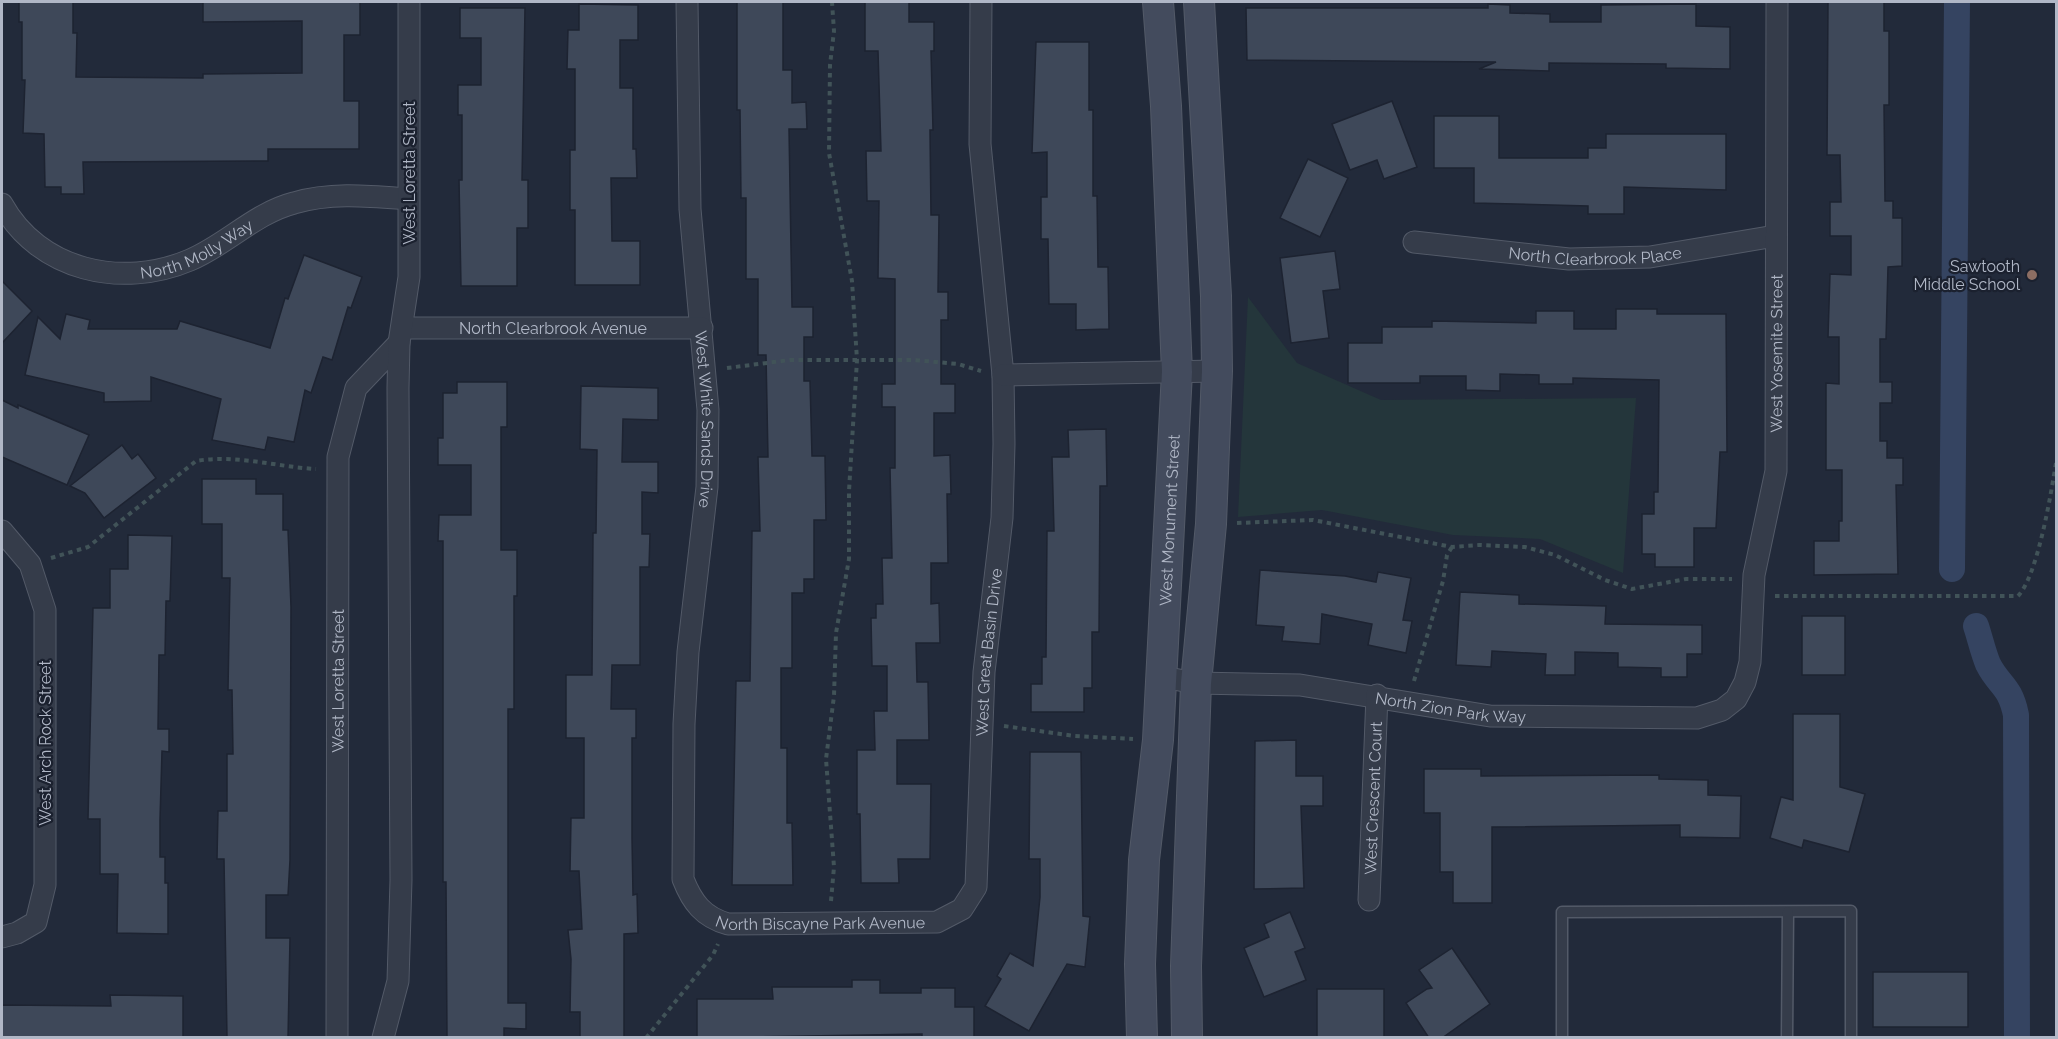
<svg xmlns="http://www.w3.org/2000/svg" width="2058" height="1039" font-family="Raleway,sans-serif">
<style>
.green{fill:#24363b}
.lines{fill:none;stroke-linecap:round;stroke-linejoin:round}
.canal{stroke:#354461;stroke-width:26}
.building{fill:#3e4859;stroke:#1d2331;stroke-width:1.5}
.lane-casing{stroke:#535a68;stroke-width:13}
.street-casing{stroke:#535a68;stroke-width:23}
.secondary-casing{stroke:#535a68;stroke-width:32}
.path{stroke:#415358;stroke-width:4;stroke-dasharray:4.5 4.5;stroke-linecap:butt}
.lane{stroke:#353c4a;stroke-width:10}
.street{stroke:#353c4a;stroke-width:21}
.secondary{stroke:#434b5d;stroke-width:30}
.education-dot{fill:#8d6e63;stroke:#1b212f;stroke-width:2}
.labels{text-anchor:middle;stroke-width:4.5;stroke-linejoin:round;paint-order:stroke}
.street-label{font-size:16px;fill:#b0b7c6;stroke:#1b212f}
.poi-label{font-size:16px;fill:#b0b7c6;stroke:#1b212f;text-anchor:end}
</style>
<rect width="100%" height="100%" fill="#222a3a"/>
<polygon class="green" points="1248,297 1297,363 1381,400 1636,398 1623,573 1540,539 1453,535 1322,510 1238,517"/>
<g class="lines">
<g class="canal">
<polyline points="1952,569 1957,2"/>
<path d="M1976,626C1980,638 1983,652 1988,664C1999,686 2010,685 2016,715L2017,1038"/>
</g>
</g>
<g class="building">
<polygon points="19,2 73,2 73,33 77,33 76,77 203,78 203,74 302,73 302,21 203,22 203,2 360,2 360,35 344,35 344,101 359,101 359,149 268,149 268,161 83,162 84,194 61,194 61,187 45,187 44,134 23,133 25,80 22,80 22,22 19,22"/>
<polygon points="737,2 783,2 783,70 792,70 792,103 806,102 807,129 789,129 792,307 813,307 813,337 804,337 804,381 810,381 812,456 825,456 826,520 814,520 814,579 804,579 804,593 792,593 792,668 781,668 781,748 787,748 787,823 792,823 793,885 732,885 736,681 750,681 752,531 760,531 758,457 768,457 766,355 758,355 758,279 746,279 746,198 741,198 740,110 737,110"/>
<polygon points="865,2 909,2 909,22 934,22 934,51 931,51 933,130 930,130 931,215 939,215 938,292 948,292 948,320 941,320 941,384 955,384 955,413 934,413 934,456 950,455 951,494 947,494 948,563 931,563 931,604 939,603 940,643 916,643 917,682 928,682 929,740 897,740 897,784 931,784 930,859 898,859 899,883 861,883 860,814 857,814 857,750 875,750 874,711 887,711 887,666 872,666 871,618 876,618 876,604 883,604 882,558 892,558 890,468 895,468 895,407 882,407 882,384 895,384 895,279 878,278 879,201 867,201 866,151 881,151 878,51 865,51"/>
<polygon points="1828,2 1884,2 1884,31 1889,31 1889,105 1884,105 1885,201 1893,201 1893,218 1902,218 1902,266 1888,267 1886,339 1880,339 1880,382 1892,382 1892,403 1880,403 1880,441 1887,441 1887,458 1903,458 1903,485 1896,485 1898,574 1814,575 1814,541 1839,541 1839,521 1842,521 1842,470 1826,470 1826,383 1839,384 1839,337 1828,337 1830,274 1851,275 1851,236 1830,236 1830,202 1841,202 1840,155 1827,155"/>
<polygon points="579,4 638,5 638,40 620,40 620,88 633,88 633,149 636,149 637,178 611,178 612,241 640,241 640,285 575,285 575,210 570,210 570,150 575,150 575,69 567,69 568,30 579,30"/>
<polygon points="1488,4 1510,5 1510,13 1550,14 1550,22 1601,22 1601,5 1696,4 1696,26 1730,27 1730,69 1666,68 1666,64 1549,63 1549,71 1479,69 1496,62 1247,60 1246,8 1488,8"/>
<polygon points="460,8 525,8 522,180 528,180 528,228 517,228 517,286 461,286 459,180 462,180 462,115 458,115 458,85 481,85 481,38 460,38"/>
<polygon points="1036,42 1089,42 1089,110 1093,110 1093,196 1097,196 1098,267 1108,267 1109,329 1076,330 1076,304 1049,304 1048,239 1041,239 1041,197 1047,197 1047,152 1032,153"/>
<polygon points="1392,101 1417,167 1384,179 1377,160 1350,170 1332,124"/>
<polygon points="1434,116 1499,116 1499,158 1588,158 1588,148 1606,148 1606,134 1726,134 1726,190 1624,187 1624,214 1588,214 1588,206 1474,203 1474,168 1434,168"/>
<polygon points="1308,159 1348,178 1320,237 1280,218"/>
<polygon points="1335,251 1340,289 1323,291 1329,338 1291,343 1280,258"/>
<polygon points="304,255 362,277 351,308 348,307 332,360 323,357 311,393 305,390 294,442 268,437 265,450 212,440 221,399 151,377 151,401 104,402 104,393 25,375 38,317 60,339 66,314 90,320 88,329 177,329 180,321 270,348 285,298 288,299"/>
<polygon points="2,281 32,311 2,343"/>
<polygon points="1616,309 1657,309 1657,314 1726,314 1727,452 1720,452 1716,528 1694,528 1694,567 1655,567 1655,554 1642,554 1642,514 1654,514 1654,492 1658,492 1659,380 1573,378 1573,384 1539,384 1539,375 1500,374 1500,391 1466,390 1466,376 1420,376 1420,383 1348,383 1348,343 1382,343 1382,327 1432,327 1432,321 1536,323 1536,311 1574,311 1574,329 1616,329"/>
<polygon points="457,382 507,382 507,427 501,427 501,550 517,550 517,596 514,596 514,709 508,709 508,1003 526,1003 526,1029 504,1028 504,1038 447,1038 446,882 443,882 443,541 438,541 439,515 471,515 471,465 438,465 438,438 443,438 443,393 457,393"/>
<polygon points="581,386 658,388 658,420 623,419 622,462 658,462 658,493 642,492 642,534 650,534 649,567 640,567 640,665 612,665 611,709 636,709 636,738 632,738 632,838 633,895 637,894 638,933 624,934 624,1038 580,1038 580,1012 570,1012 571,959 568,930 582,929 579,871 570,871 571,818 584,818 584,738 566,738 566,675 592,675 593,533 596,533 597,450 580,449"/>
<polygon points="2,400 18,408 18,405 89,435 67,485 2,457"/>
<polygon points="1106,429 1107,486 1100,486 1099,632 1092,632 1092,688 1084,688 1084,712 1031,712 1031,684 1042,684 1042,657 1046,657 1047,531 1054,531 1052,457 1069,457 1068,430"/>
<polygon points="122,445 132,459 138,454 156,478 104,518 85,493 70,486"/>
<polygon points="202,479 256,479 256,494 283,494 283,530 288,530 291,607 290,860 288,895 266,895 266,938 290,938 288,1038 227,1038 224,859 217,859 218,811 227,811 227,754 233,754 232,690 228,690 230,578 222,578 222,524 202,524"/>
<polygon points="128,535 172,536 170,601 166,601 165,655 159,655 158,729 169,729 169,752 162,751 160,820 160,857 165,857 165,883 168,883 168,934 117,933 118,874 100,874 100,819 88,819 93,608 110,608 110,569 128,569"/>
<polygon points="1260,570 1345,576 1376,582 1378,572 1411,578 1403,620 1412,621 1406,653 1368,645 1372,624 1322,614 1320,644 1282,641 1284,627 1256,625"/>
<polygon points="1460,592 1519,595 1519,604 1606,606 1605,624 1702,625 1702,654 1687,654 1687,677 1661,677 1661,668 1618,667 1618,653 1575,652 1575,675 1545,675 1546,654 1492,651 1491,667 1456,665"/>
<rect x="1802" y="616" width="43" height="59"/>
<polygon points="1793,714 1840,714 1840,787 1865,794 1849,852 1804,840 1802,848 1770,838 1781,797 1793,800"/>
<polygon points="1296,740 1296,776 1323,776 1323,806 1301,806 1304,888 1254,889 1255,741"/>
<polygon points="1030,752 1081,752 1083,916 1090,917 1085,967 1067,964 1029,1031 985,1006 1001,979 997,976 1010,953 1033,966 1040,897 1040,859 1029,859"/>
<polygon points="1424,769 1481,769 1481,776 1659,775 1659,779 1708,780 1708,795 1741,796 1740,838 1680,837 1680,825 1492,827 1492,903 1453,903 1453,872 1440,872 1440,813 1424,813"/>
<polygon points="1290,912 1305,948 1295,952 1306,980 1264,997 1244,948 1269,937 1264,924"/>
<polygon points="1452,948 1490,1004 1442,1038 1429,1038 1406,1003 1427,989 1432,988 1419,970"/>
<rect x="1873" y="972" width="95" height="55"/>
<polygon points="852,980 880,980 880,993 921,993 921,988 955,988 955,1007 974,1007 974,1038 922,1038 922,1034 697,1038 697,999 773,999 772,987 852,987"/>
<rect x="1317" y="989" width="67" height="49"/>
<polygon points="110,995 183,996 183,1038 2,1038 2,1005 111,1006"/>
</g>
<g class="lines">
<g class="lane-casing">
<g id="lane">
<polyline points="1562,1038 1562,912 1851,911 1851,1038"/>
<polyline points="1787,1038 1788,912"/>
</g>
</g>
<g class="street-casing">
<g id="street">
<path id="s1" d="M687,2L690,209L708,410L707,487L688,652L684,724L683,879C692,902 703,917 728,924L937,922L962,909L976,887L984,672L1002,518L1004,444L1003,375L980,144L981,2"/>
<path id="s2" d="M2,204C39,271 122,289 190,260C226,245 255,213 294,203C331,192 369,196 408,199"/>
<path id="s3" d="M1414,242L1569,259L1650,257L1775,236"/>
<path id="s4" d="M403,328H702"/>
<polyline points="1003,375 1217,371"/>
<polyline points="2,531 30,564 45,610 45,885 36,922 17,933 2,937"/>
<path id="s5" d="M1162,677L1196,683L1300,685L1490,716L1697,718L1722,710L1736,699L1745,682L1750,662L1754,575L1776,471L1777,2"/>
<path id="s6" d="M1369,900L1377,695"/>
<path id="s7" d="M337,1038L338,457L356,388L399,343"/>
<polyline points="383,1038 398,981 401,880 398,388 399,343 409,277 409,2"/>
</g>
</g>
<g class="secondary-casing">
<g id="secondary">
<path id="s8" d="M1142,1038L1140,964L1144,860L1158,740L1177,372L1166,106L1158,2"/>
<polyline points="1187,1038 1186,966 1196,683 1211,524 1217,371 1216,296 1199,2"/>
</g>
</g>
<g class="path">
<polyline points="727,368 790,360 914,360 958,364 981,371"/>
<polyline points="1237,523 1313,520 1452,547 1479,545 1525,547 1555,555 1605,580 1632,589 1686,579 1732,579"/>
<path d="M51,558L88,547L196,461C236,454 277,467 316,469"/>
<path d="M1775,596H2018C2038,575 2051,493 2056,463"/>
<polyline points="1414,681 1443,581 1447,555 1452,547"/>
<polyline points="1004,726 1075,736 1133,739"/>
<polyline points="831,901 834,867 826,759 834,696 836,633 849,559 849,491 857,360 852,281 829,153 830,65 834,31 832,2"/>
<polyline points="646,1038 713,955 718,944"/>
</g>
<use href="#lane" class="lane"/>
<use href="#street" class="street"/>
<use href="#secondary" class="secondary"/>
</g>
<circle class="education-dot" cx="2032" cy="275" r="6"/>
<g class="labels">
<g class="street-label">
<text transform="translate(409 173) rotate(-90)" y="6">West Loretta Street</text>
<text dy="6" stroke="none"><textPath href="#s2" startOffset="225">North Molly Way</textPath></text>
<text dy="6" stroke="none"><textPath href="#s3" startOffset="182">North Clearbrook Place</textPath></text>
<text dy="6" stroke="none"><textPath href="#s4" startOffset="150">North Clearbrook Avenue</textPath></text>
<text dy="6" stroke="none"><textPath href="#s5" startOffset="933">West Yosemite Street</textPath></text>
<text dy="6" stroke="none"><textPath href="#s1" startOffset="418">West White Sands Drive</textPath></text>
<text dy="6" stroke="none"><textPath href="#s8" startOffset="519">West Monument Street</textPath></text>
<text dy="6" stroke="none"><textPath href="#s1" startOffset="1444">West Great Basin Drive</textPath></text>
<text dy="6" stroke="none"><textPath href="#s7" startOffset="357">West Loretta Street</textPath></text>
<text dy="6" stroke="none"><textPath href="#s5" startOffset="291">North Zion Park Way</textPath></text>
<text transform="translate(45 743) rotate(-90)" y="6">West Arch Rock Street</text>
<text dy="6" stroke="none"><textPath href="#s6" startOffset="102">West Crescent Court</textPath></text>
<text dy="6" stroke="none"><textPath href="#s1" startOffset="1038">North Biscayne Park Avenue</textPath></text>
</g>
<g class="poi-label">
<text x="2020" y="272">Sawtooth<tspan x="2020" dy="18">Middle School</tspan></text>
</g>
</g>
<rect width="2058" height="1039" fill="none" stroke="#b0b7c6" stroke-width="6"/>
</svg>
